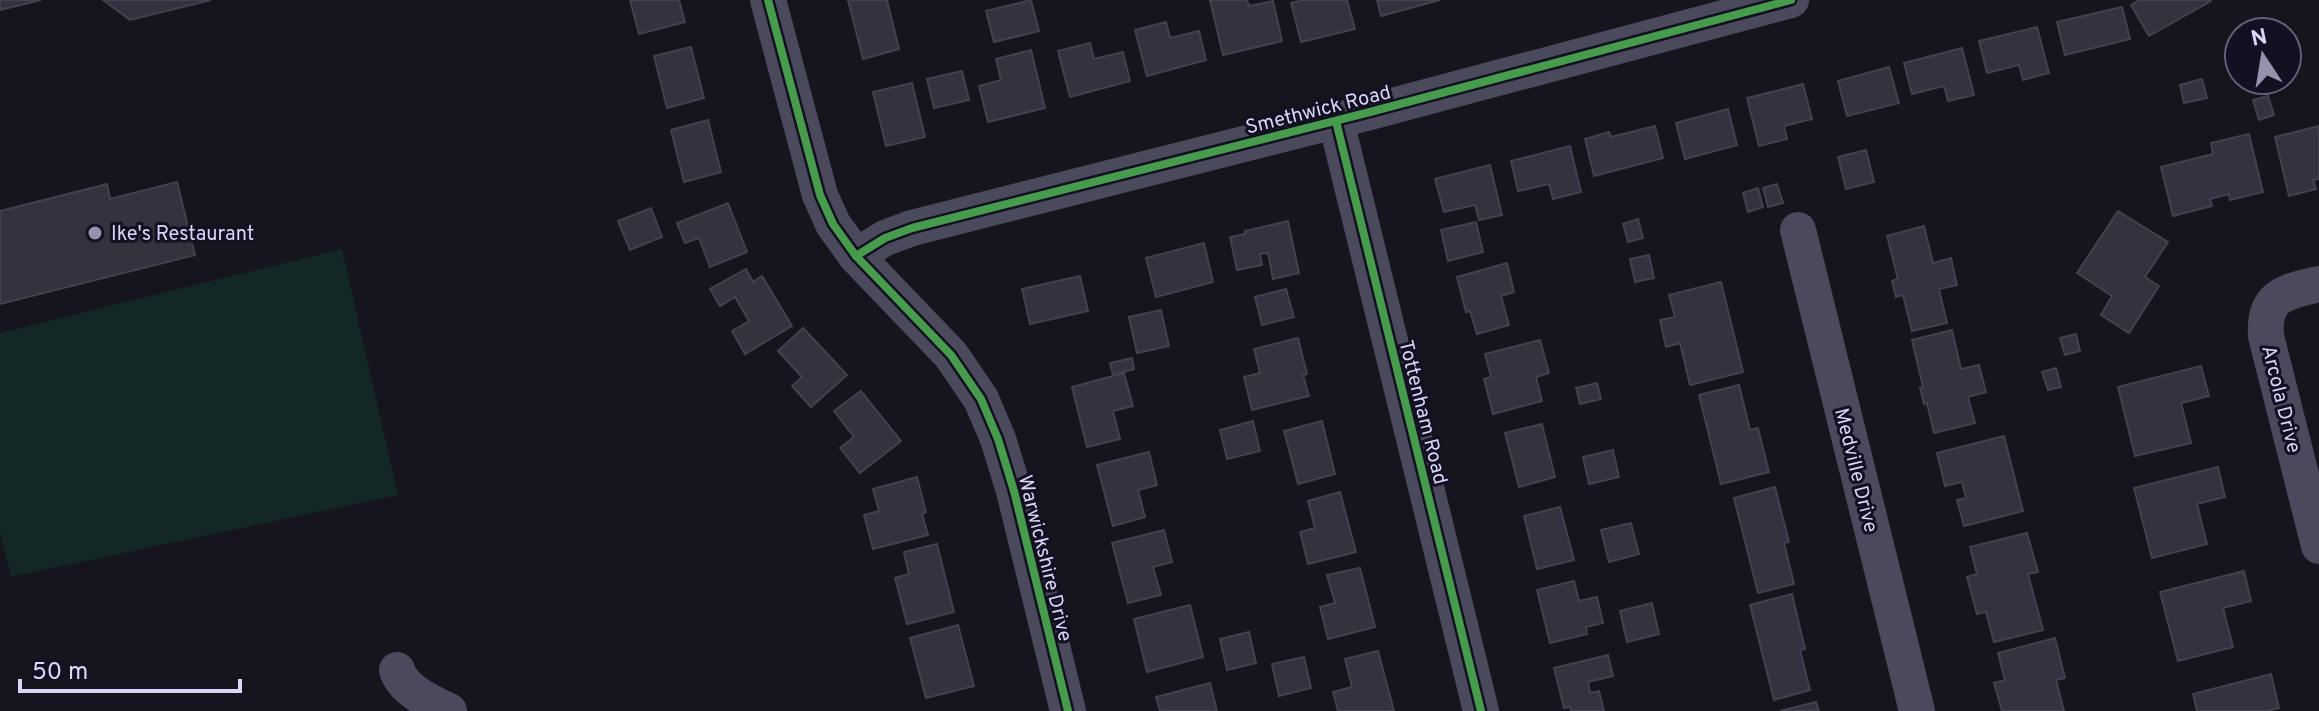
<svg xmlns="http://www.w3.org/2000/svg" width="2319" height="711" font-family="Overpass,sans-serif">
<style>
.green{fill:#142727}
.building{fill:#34323f;stroke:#434050;stroke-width:2}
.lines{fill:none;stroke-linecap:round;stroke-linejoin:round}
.minor{stroke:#4b4a5c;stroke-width:36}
.cycleway-casing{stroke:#131021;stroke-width:13}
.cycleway{stroke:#469c4c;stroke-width:8}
.poi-dot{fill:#9592ad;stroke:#131021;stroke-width:3}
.labels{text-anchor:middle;stroke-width:6;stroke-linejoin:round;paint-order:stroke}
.street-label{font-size:20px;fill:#d9d6fa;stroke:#131021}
.poi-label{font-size:20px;fill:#d9d6fa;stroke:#131021;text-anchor:start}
</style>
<rect width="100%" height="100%" fill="#16141d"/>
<polygon class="green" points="342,249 398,495 11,577 0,533 0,333"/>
<g class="building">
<polygon points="0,0 41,0 0,10"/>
<polygon points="103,0 211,0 130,20"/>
<polygon points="630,0 679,0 685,22 639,34"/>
<polygon points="848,0 887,0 899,49 863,59"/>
<polygon points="1031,0 1039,31 994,42 986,11"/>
<polygon points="1210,0 1247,0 1249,6 1273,1 1282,41 1223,55"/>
<polygon points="1304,0 1347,0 1355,29 1301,42 1291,3"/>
<polygon points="1377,0 1440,0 1381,16"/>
<polygon points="2139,0 2211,0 2211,1 2149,36 2131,5"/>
<polygon points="2122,7 2130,39 2065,55 2057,22"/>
<polygon points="1166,22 1170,38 1199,31 1206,60 1147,76 1135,30"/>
<polygon points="2037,27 2049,73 2023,80 2019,65 1987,73 1979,41"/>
<polygon points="1090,43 1094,59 1123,52 1130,81 1070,97 1058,51"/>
<polygon points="691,47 704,98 667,108 654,56"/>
<polygon points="1962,48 1974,95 1948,101 1944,86 1912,94 1904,63"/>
<polygon points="1031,50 1045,108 988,122 979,86 1001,80 996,59"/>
<polygon points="1889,67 1899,103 1847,116 1838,81"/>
<polygon points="962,71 969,100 934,108 927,79"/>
<polygon points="2202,79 2207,98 2184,103 2180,85"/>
<polygon points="912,83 925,137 886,146 873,92"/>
<polygon points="1803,84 1812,119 1784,126 1787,139 1759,146 1747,98"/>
<polygon points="2268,96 2274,115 2259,120 2253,100"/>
<polygon points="1728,109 1737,145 1685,159 1676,123"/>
<polygon points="708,120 721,172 684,182 671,130"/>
<polygon points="1655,126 1663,158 1594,176 1585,139 1609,132 1611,137"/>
<polygon points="2319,126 2319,179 2313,180 2316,189 2289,196 2275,137"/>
<polygon points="2249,134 2263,192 2230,200 2229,194 2210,199 2212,206 2173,216 2161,167 2213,154 2211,143"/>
<polygon points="1570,146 1581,192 1553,199 1549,184 1518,191 1511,161"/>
<polygon points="1866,150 1874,182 1846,189 1838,157"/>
<polygon points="1490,165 1502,215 1479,220 1475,205 1444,212 1435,179"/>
<polygon points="177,182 195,255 0,304 0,211 107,184 110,199"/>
<polygon points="1777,184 1783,203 1768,207 1763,188"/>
<polygon points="1758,188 1763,207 1748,212 1743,193"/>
<polygon points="728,203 747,252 710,267 699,238 685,243 677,223"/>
<polygon points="651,208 662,237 630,250 618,221"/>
<polygon points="2118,211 2168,242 2145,277 2159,286 2129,333 2101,315 2112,296 2077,273"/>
<polygon points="1638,219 1643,238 1628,242 1623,224"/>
<polygon points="1288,221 1299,273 1273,279 1268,253 1260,254 1262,265 1237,270 1230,237 1245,234 1245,231"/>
<polygon points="1476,222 1483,252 1448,261 1441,230"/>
<polygon points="1924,226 1933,263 1951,258 1957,285 1939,289 1947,323 1912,331 1903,295 1896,297 1892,281 1898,279 1887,236"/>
<polygon points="1204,243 1213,282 1156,297 1146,258"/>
<polygon points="1649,255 1654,278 1635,282 1630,259"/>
<polygon points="1507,263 1514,292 1501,296 1509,325 1477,334 1470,311 1466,312 1457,277"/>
<polygon points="746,269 753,282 762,276 792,326 745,354 732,331 749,321 735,297 720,306 710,289"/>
<polygon points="1080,276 1088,311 1030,324 1022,289"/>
<polygon points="1721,282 1743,372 1690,385 1680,343 1666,347 1660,320 1675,317 1669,295"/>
<polygon points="1286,289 1294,317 1262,325 1255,297"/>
<polygon points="1161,310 1169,346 1137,353 1129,317"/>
<polygon points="803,328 847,375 811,407 792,386 802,377 778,351"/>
<polygon points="1952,330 1961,369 1979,365 1986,392 1968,397 1975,423 1934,433 1927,403 1924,404 1920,388 1923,387 1912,340"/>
<polygon points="2076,334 2080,351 2065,355 2060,338"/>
<polygon points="1298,338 1307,374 1303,375 1309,396 1252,410 1244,377 1260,373 1254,349"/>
<polygon points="1540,340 1549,373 1536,377 1542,401 1493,414 1484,379 1491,377 1485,354"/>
<polygon points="1132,358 1134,369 1113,375 1110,363"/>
<polygon points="2201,366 2209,396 2181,403 2191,443 2135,456 2118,387"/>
<polygon points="2056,368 2061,387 2048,390 2042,372"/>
<polygon points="1124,373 1133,406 1113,411 1120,439 1087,447 1072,387"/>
<polygon points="1597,383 1601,399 1580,404 1576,388"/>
<polygon points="1739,385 1750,430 1758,428 1769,472 1721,484 1699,395"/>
<polygon points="861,391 901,441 860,473 840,448 854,437 834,411"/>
<polygon points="1253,421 1260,451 1227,459 1220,430"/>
<polygon points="1322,421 1335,474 1298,484 1284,431"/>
<polygon points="1542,424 1555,477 1519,487 1505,433"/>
<polygon points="2004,436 2023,511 1964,526 1957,500 1966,498 1962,482 1945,486 1937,453"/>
<polygon points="1613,450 1619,477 1589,484 1583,457"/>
<polygon points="1149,452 1157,485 1138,490 1145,517 1113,526 1097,465"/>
<polygon points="2218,467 2225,497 2197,504 2207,544 2152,558 2134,488"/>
<polygon points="917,477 926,512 922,514 928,535 873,549 864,515 879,511 873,489"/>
<polygon points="1775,487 1789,542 1784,543 1794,584 1758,593 1734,498"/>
<polygon points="1340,492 1356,552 1308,564 1300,532 1315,528 1308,501"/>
<polygon points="1560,507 1574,560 1537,569 1524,516"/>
<polygon points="1631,523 1639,554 1609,562 1601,530"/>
<polygon points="1164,530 1172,562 1153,567 1161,595 1128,603 1112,543"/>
<polygon points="2027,533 2038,572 2028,574 2043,630 1994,642 1986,612 1977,614 1967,577 1977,574 1970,547"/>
<polygon points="937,544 954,612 907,624 895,578 909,574 904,552"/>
<polygon points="1360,568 1375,627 1328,639 1320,607 1335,603 1327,575"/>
<polygon points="2244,571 2251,601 2223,608 2233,647 2178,661 2160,592"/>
<polygon points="1574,581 1579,601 1597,597 1603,623 1586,627 1587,634 1550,643 1537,590"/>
<polygon points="1792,594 1805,649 1800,650 1810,690 1774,700 1750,605"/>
<polygon points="1652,603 1659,634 1627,642 1620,611"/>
<polygon points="1190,605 1203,657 1147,672 1134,619"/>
<polygon points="958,625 974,686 926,698 910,638"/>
<polygon points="1249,632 1256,663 1227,670 1220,639"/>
<polygon points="2055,638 2065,678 2056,680 2064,711 2002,711 1994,683 2005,680 1998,653"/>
<polygon points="1378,651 1394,711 1338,711 1333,692 1352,687 1345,659"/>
<polygon points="1608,655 1613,676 1588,682 1590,693 1599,691 1604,711 1571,711 1570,707 1564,708 1554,668"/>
<polygon points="1304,657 1311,688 1279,696 1272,664"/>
<polygon points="2271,674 2279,708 2266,711 2197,711 2193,694"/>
<polygon points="1210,683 1217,711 1160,711 1156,697"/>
<polygon points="1816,702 1819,711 1780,711"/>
</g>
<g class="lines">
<g class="minor">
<polyline points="768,0 820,195 833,224 856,256 951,355 981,399 998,439 1014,491 1068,711"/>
<polyline points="1336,121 1481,711"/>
<polyline points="1798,230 1917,711"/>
<polyline points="856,256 885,238 912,228 1370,112 1791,0"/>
<path d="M2319,284C2285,292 2263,295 2266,336L2319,546"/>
<path d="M397,670C403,690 431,703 449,711"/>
</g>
<g class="cycleway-casing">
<g id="cycleway">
<polyline points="768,0 820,195 833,224 856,256 951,355 981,399 998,439 1014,491 1068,711"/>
<polyline points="1336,121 1481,711"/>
<polyline points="856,256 885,238 912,228 1370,112 1791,0"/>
</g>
</g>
<use href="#cycleway" class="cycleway"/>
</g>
<circle class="poi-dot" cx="95" cy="233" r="8"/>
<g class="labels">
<g class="street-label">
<text transform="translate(1318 109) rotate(-14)" y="7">Smethwick Road</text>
<text transform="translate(2282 399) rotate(76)" y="7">Arcola Drive</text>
<text transform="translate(1424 412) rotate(76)" y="7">Tottenham Road</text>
<text transform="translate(1857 470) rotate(76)" y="7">Medville Drive</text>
<text transform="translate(1046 558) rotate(76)" y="7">Warwickshire Drive</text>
</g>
<g class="poi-label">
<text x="111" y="240">Ike's Restaurant</text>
</g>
</g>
<g transform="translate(2263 56) rotate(348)"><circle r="38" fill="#131021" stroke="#625f78" stroke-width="2"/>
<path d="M0-6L14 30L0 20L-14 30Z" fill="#9592ad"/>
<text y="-12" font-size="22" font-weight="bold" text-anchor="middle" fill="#d9d6fa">N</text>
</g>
<path d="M20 679v12h220v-12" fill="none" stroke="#d9d6fa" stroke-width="4"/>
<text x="32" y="679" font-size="24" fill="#d9d6fa" stroke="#131021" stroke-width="6" paint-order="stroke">50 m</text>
</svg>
